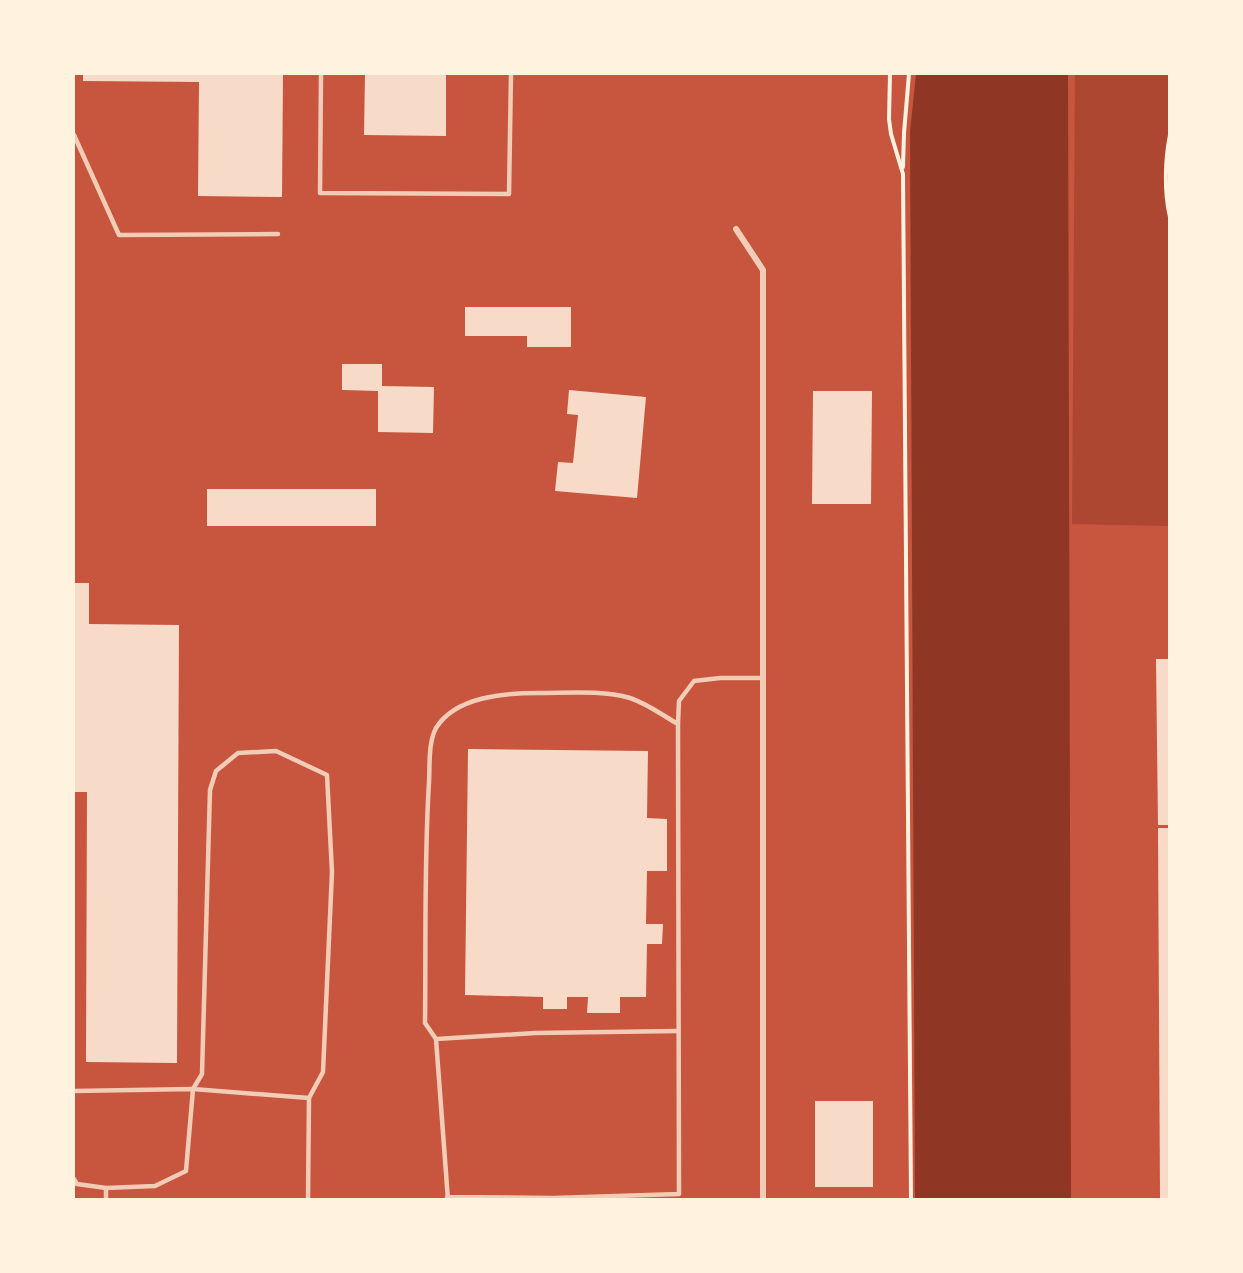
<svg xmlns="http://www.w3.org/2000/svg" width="1243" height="1273" font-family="'DejaVu Sans',sans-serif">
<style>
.green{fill:#ae4732}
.water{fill:#8f3625}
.building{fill:#f7dbc8}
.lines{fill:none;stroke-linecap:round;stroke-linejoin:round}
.path{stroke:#fff3e0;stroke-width:4}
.service{stroke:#f1ccb7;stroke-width:4.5}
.minor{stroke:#f1ccb7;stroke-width:6}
</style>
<rect width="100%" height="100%" fill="#c8553d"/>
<polygon class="green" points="1075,74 1169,74 1169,526 1072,524"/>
<polygon class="water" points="916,74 1068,74 1071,1199 915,1199 910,132"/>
<g class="building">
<polygon points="83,74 283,74 282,197 198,196 199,82 83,81"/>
<polygon points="365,74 446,74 446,136 364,135"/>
<polygon points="465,307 571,307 571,347 527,347 527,336 465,336"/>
<polygon points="342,364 382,364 382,386 434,387 433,433 378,432 378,391 342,390"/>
<polygon points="569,390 646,397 637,498 555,491 558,462 573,463 578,415 567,414"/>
<polygon points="813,391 872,391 871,504 812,504"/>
<rect x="207" y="489" width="169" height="37"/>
<polygon points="74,583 89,583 89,624 179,625 177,1063 86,1062 87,792 74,792"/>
<polygon points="1156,659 1170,659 1170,825 1158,825"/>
<polygon points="468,749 648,751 647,818 667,819 667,871 647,871 646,924 663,924 662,944 647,944 646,997 620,997 620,1013 587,1013 588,997 567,997 567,1009 543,1009 543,997 465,995"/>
<polygon points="1158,828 1170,828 1170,1198 1160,1198"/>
<rect x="815" y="1101" width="58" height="86"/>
</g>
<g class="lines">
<g class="path">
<polyline points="890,74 889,119 891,134 903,174 911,1200"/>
<path d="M1170,135C1165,160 1164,192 1170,217"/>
<polyline points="903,167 904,133 909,74"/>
</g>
<g class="service">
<polyline points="321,74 320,193 509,194 511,74"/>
<polyline points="74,135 119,235 278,234"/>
<polyline points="678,724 679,701 694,681 720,678 763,678"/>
<polygon points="276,751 327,775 332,872 323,1072 309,1098 193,1089 202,1074 210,790 216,771 238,753"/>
<polyline points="436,1039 535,1033 678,1031"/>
<polyline points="74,1091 193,1089 186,1171 155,1186 106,1188"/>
<polyline points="74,1179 77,1184 106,1188 106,1200"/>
<path d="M447,1197L554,1198L679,1194L678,724C662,715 648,704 630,698C602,690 568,693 539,693C506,693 456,696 436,728C428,743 430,766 429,782C424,862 426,943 425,1023L436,1039L448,1200"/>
<polyline points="308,1200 309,1098"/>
</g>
<polyline class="minor" points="736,229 763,270 763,1200"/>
</g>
<rect width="1243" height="1273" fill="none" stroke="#fff3e0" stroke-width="150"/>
</svg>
